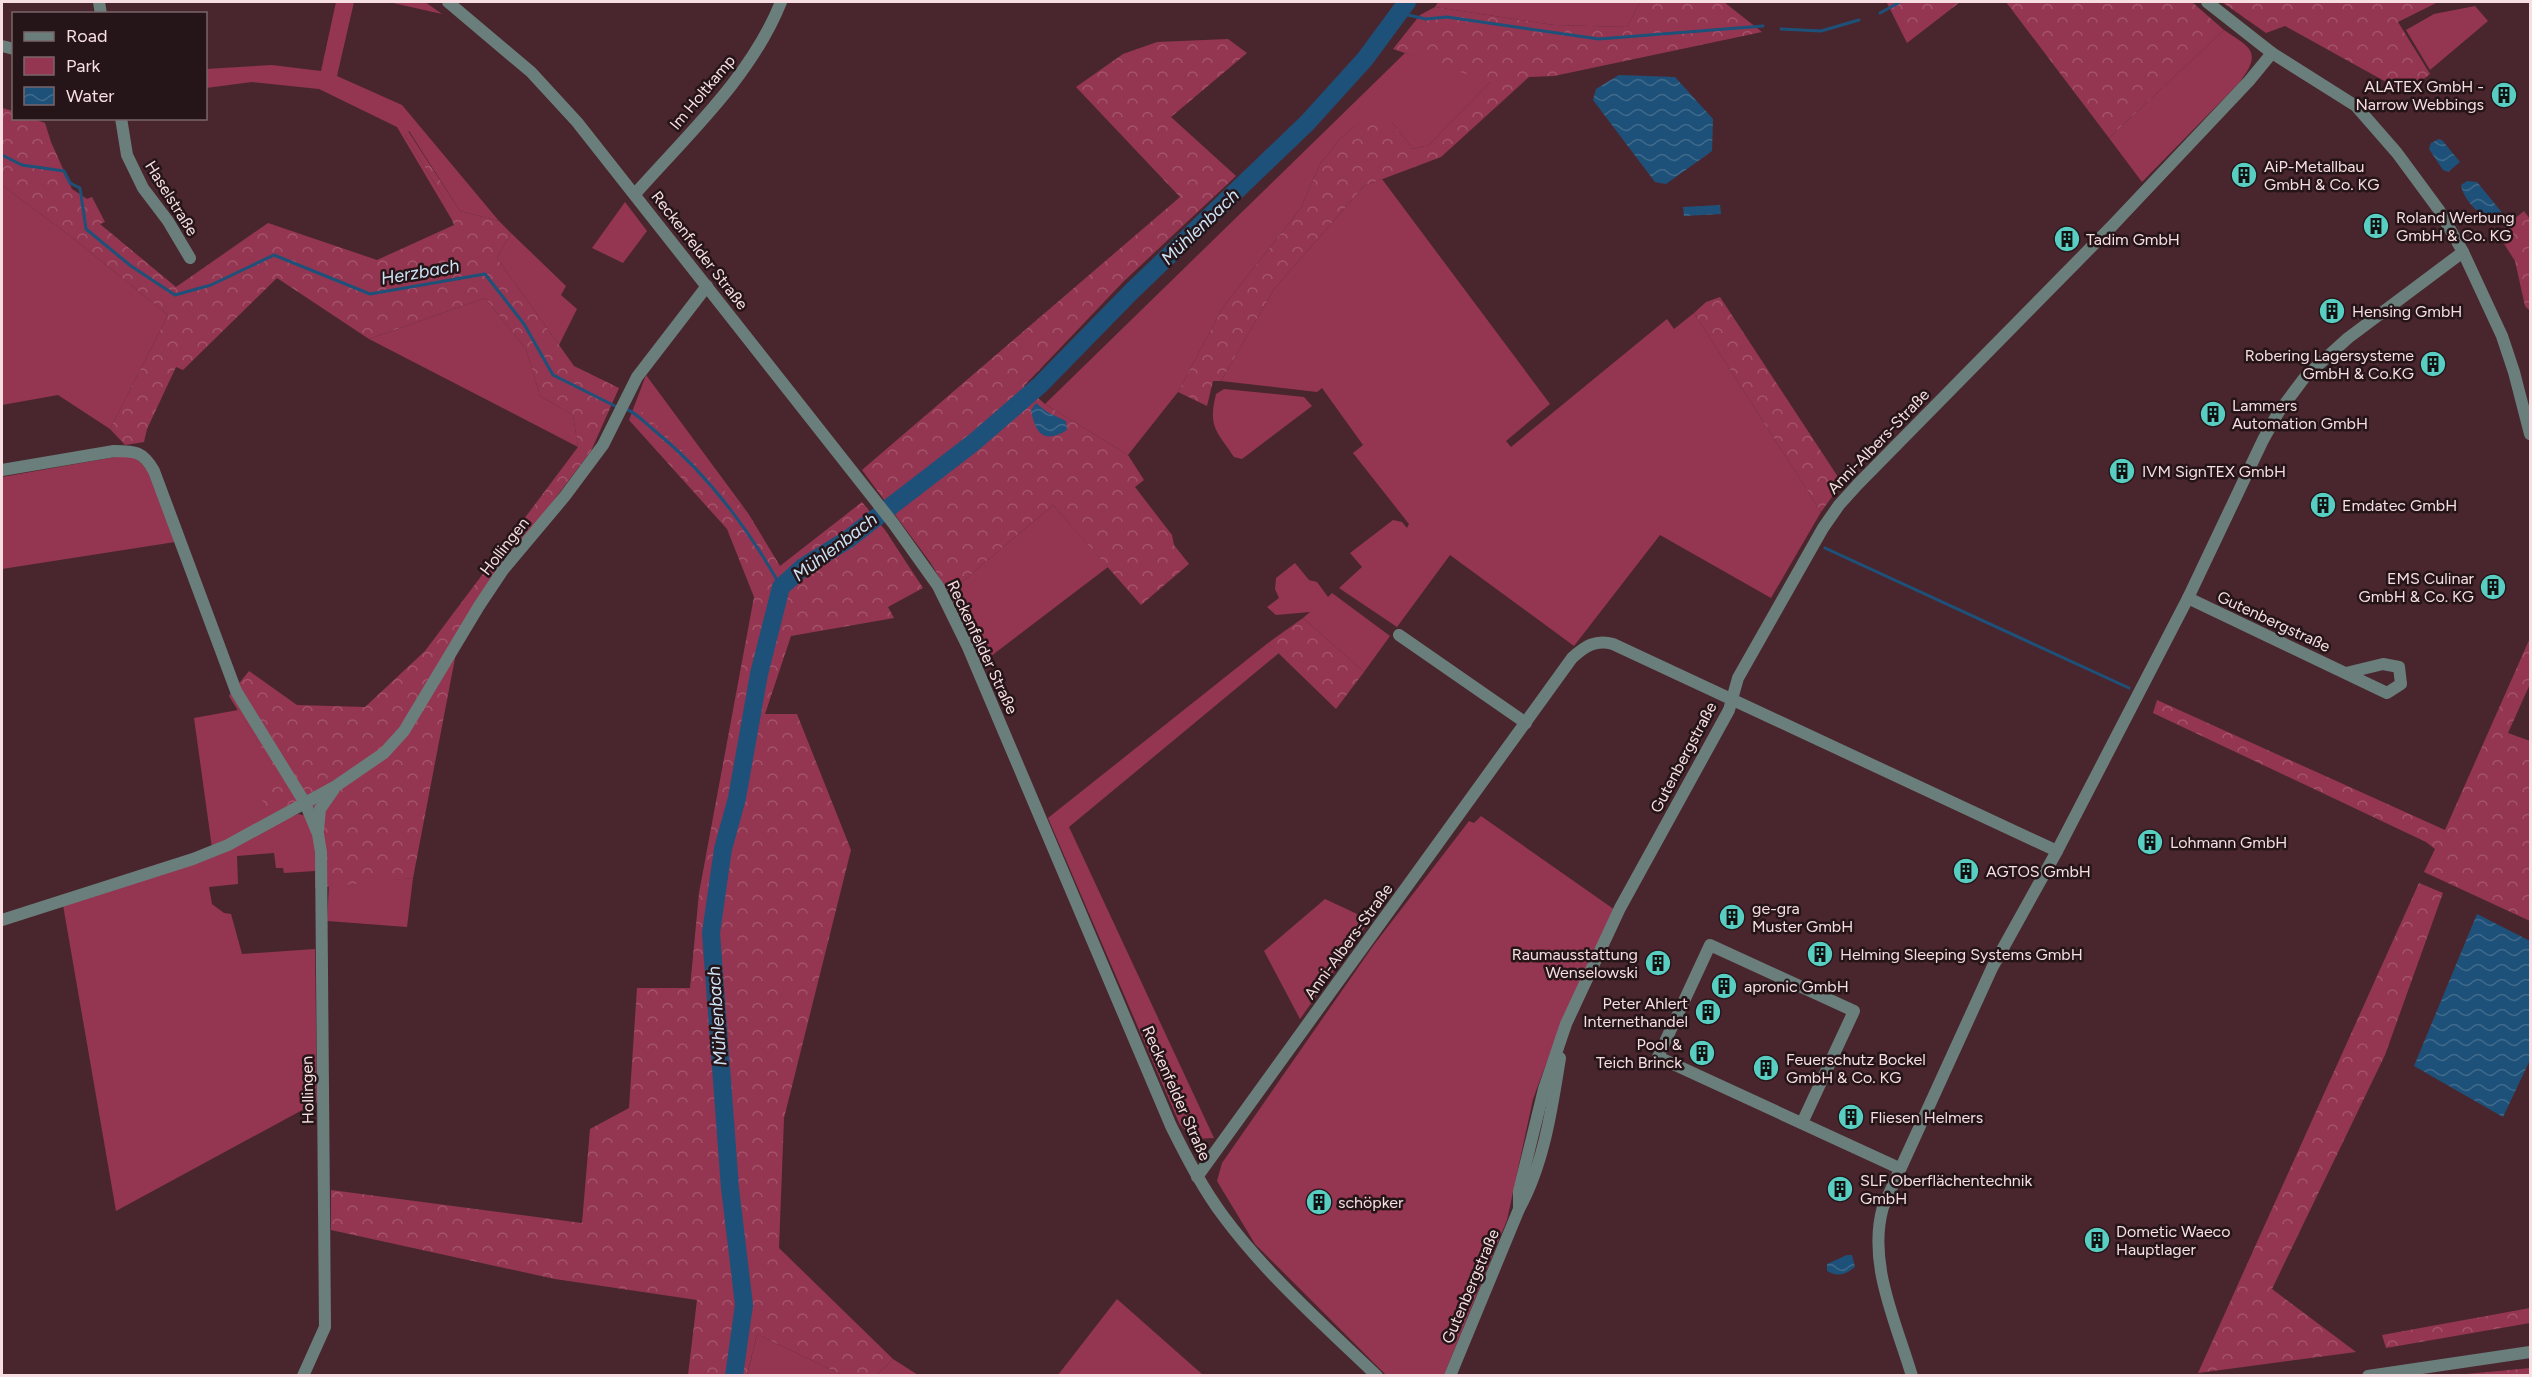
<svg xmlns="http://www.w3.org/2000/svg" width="2532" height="1377" font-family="Figtree,sans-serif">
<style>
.green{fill:#943651}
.forest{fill:url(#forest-crowns)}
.water{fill:url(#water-waves)}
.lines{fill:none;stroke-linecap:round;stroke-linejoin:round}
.stream{stroke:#1e5179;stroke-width:3}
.river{stroke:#1e5179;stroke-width:18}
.minor{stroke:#6a7e7b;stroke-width:12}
.tertiary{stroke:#6a7e7b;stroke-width:12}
.labels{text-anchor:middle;stroke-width:5;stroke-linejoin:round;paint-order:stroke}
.poi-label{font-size:16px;fill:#f6dee2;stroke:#251518;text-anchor:start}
.street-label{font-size:16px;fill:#f6dee2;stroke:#251518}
.water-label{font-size:18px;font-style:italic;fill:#cee3f6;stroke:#251518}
</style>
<defs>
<pattern id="forest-crowns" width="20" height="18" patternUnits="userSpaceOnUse" patternTransform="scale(1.5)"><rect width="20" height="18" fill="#943651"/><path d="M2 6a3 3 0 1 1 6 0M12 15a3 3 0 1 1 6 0" fill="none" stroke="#a4536a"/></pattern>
<pattern id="water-waves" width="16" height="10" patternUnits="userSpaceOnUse" patternTransform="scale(1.5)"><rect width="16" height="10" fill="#1e5179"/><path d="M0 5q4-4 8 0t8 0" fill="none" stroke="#3f6a8c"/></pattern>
</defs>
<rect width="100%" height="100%" fill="#49262e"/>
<g class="green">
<polygon points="336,2 354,2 337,76 402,105 499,221 460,211 409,131 405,135 443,197 455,225 397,127 319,89 252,82 206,88 206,69 272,65 321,71"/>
<polygon points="397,2 425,2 442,14 393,3"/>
<polygon points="1438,2 1640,2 1627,27 1554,25 1435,7"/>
<polygon points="2475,6 2488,21 2430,70 2406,30 2434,14"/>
<path d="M2224,30C2251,48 2263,52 2239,83L2142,182L2109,138Z"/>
<polygon points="1405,53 1491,81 1429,145 1413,149 1392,122 1356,125 1339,140 1320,164 1301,208 1223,307 1178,392 1128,455 1045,404"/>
<polygon points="1382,179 1550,404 1506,441 1511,447 1667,319 1674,329 1694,313 1821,512 1771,598 1660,535 1574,646 1450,555 1397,627 1339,588 1362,567 1350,553 1393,520 1402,522 1407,528 1409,524 1353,453 1363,445 1322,388 1317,392 1221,381 1274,289 1364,186"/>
<polygon points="2,185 69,235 168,315 110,429 58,395 2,405"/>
<polygon points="625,202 647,231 623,263 592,248"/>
<polygon points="511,233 566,286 561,295 577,309 559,345 497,258"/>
<polygon points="485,298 526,349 540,396 573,415 578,447 369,339"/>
<polygon points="646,375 748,513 642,413 629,420"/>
<path d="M1224,389L1304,397L1312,406L1242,459L1234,457C1216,430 1208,427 1216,394Z"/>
<path d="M131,456C156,467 166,517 175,542L2,569V477L115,457Z"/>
<polygon points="1053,505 1108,567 982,663 949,593"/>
<polygon points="1295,563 1309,580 1317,582 1328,597 1332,593 1390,636 1364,672 1303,618 1310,612 1276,615 1267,607 1279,598 1275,589 1276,578"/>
<polygon points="1268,643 1279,653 1069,827 1214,1138 1195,1139 1180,1125 1048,818"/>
<polygon points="238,710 280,778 272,818 212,848 194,718"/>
<polygon points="298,814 307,816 318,846 315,871 284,873 283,868 276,868 274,853 237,856 238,884 209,887 212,904 224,913 231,914 242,954 315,949 317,1102 116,1211 63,905"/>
<polygon points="1481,816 1615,910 1562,1021 1533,1099 1507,1220 1444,1375 1386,1375 1255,1244 1217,1181 1222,1163 1373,946 1469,821 1474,823"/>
<polygon points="413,878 407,927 327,921 329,885"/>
<polygon points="1325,899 1370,920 1300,1019 1264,951"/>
<polygon points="1117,1299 1203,1375 1058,1375"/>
<polygon points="757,1334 842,1375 747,1376"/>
<polygon points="893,1359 918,1375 877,1375"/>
</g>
<g class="forest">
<polygon points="1640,2 1724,2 1762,32 1554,76 1529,77 1441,157 1364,186 1274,289 1221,381 1213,381 1207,406 1178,392 1223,307 1301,208 1320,164 1339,140 1356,125 1381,119 1392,122 1413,149 1429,145 1490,82 1393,49 1420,15 1435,7 1554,25 1627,27"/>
<polygon points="1889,2 1960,2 1907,43 1887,3"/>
<polygon points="2006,2 2192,2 2224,30 2109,138"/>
<polygon points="2222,2 2438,2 2398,22 2430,74 2406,93 2285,26 2266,33"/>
<polygon points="1228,39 1247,53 1171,117 1236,176 1123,282 1024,386 1045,404 1128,455 1144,480 1135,487 1172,535 1174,545 1189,564 1141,605 1053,505 949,593 930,562 862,470 1180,197 1076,87 1123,54 1157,42"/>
<polygon points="2,108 13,111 14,118 34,119 45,123 51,142 72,189 87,199 92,197 105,222 100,224 176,287 268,223 377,260 454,225 443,197 405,135 408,131 460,211 499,221 511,233 497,258 574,366 619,388 591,451 503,567 460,632 413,878 315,888 315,860 318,846 305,798 272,818 261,798 279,777 229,696 249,671 297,705 365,707 425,651 578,447 573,415 540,396 526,349 485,298 369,339 277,278 183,370 176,367 147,429 144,442 125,445 110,429 168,315 69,235 2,185"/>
<polygon points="2524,211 2530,219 2530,311 2525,306 2515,261 2503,242 2502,229"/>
<polygon points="1720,297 1842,483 1821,512 1694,313 1706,302"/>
<polygon points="642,412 748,513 780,566 862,502 885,530 923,588 888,607 894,618 791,636 765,714 797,714 851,850 784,1118 779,1248 893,1359 877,1375 842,1375 757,1334 747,1375 688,1375 697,1300 555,1279 331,1230 331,1190 582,1223 590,1129 629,1108 637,988 690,988 699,893 754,597 727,529 629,420"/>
<polygon points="1303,618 1364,672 1336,709 1268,643"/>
<polygon points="2530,638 2530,684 2508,733 2530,741 2530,921 2424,872 2435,849 2426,842 2153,713 2157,700 2445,830"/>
<polygon points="2419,883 2443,893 2385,1055 2272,1289 2356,1352 2198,1373"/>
<polygon points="2530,1308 2530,1323 2386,1348 2382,1335"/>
<polygon points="2530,1368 2530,1375 2456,1375"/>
</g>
<g class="water">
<polygon points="1619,75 1675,77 1713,119 1712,151 1666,184 1655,182 1593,100 1596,89"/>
<polygon points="2439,139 2442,140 2460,162 2448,172 2443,170 2429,149 2431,143"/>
<path d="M2467,181L2477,182L2508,220L2504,224C2486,222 2464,203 2461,185Z"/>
<polygon points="1720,205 1721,214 1684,216 1683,207"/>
<path d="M1036,403L1047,412L1066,421L1067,430C1043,445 1035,432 1031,410Z"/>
<polygon points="2477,914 2530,941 2530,1060 2503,1117 2414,1066"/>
<path d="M1847,1255H1852L1855,1267C1845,1275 1838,1277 1827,1271V1264Z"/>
</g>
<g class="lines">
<g class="stream">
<polyline points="1399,13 1426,19 1447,17 1599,39 1763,26"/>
<polyline points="1880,13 1900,2"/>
<polyline points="1781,29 1821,31 1859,20"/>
<polyline points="2,155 22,165 64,171 70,183 80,188 86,229 131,266 175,295 211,285 274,255 370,294 485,274 524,324 553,375 617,407"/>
<path d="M626,409C637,413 646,424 655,431C708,474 748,528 781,587"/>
<polyline points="1825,548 2129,688"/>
</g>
<polyline class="river" points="734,1376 744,1305 730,1188 711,933 723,849 737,798 759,674 781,587 803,567 847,540 973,443 1040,385 1132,291 1307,123 1365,59 1407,2"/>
<g class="minor">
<polyline points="99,2 101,14"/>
<polyline points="2207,2 2272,53 2356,106 2397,153 2439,210 2463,252 2502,336 2514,372 2530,434"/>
<polyline points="2,46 14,49"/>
<polyline points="121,118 127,155 143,188 168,221 190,258"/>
<path d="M635,194C688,134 751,77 781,2"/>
<path d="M2,470L114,451C135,451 143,451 154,471L236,691L305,803L318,834L321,852L325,1327L303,1376"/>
<polyline points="2188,598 2263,440 2278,413 2305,377 2348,338 2463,252"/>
<polyline points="1399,635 1526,723"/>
<polyline points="318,830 320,809 334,789"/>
<polyline points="2,920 193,859 228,845 336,786 384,753 404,731 479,606 503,570 565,496 603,445 637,377 707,286"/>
<polyline points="1802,1123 1854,1011 1710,945 1658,1057 1899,1168"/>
<path d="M1197,1177L1572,658C1585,646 1596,639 1613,644L2057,851"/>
<polyline points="1519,1209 1519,1191 1544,1089 1566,1024 1620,908 1729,710 1738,678 1823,528 1839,505 1858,484 2112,226 2249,81 2272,53"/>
<path d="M1450,1376L1519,1209C1544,1164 1552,1108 1560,1058"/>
<path d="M1912,1376C1896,1322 1867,1263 1883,1207L1992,968L2057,851L2188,598L2387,693L2401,684L2399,667L2383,664L2346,673"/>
</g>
<g class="tertiary">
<path d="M448,2L531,72L577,122L893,523L938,586L967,645L1171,1126C1187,1158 1203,1189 1224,1217C1267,1275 1325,1326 1377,1376"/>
<polyline points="2368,1376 2530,1352"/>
</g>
</g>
<defs>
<g id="building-disc" transform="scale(1.35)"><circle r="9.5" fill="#57cec1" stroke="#251518"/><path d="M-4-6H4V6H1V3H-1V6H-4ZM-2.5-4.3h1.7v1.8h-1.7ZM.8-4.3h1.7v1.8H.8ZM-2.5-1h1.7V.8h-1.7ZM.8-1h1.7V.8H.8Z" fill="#111"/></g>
</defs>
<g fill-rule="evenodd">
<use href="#building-disc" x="2504" y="95"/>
<use href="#building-disc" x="2244" y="175"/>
<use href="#building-disc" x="2376" y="226"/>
<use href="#building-disc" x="2067" y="239"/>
<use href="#building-disc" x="2332" y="311"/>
<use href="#building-disc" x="2433" y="364"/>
<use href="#building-disc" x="2213" y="414"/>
<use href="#building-disc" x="2122" y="471"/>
<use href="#building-disc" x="2323" y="505"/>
<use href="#building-disc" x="2493" y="587"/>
<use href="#building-disc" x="2150" y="842"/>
<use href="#building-disc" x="1966" y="871"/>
<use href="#building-disc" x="1732" y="917"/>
<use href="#building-disc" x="1820" y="954"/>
<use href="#building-disc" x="1658" y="963"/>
<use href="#building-disc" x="1724" y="986"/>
<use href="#building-disc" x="1708" y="1012"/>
<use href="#building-disc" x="1702" y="1053"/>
<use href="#building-disc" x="1766" y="1068"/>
<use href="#building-disc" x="1851" y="1117"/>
<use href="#building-disc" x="1840" y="1189"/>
<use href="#building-disc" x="1319" y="1202"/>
<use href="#building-disc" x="2097" y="1240"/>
</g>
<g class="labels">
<g class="poi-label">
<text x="2484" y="92" text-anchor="end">ALATEX GmbH -<tspan x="2484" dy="18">Narrow Webbings</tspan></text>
<text x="2264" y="172">AiP-Metallbau<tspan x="2264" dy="18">GmbH &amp; Co. KG</tspan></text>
<text x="2396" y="223">Roland Werbung<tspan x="2396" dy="18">GmbH &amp; Co. KG</tspan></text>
<text x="2086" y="245">Tadim GmbH</text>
<text x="2352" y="317">Hensing GmbH</text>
<text x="2414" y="361" text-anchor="end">Robering Lagersysteme<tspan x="2414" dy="18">GmbH &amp; Co.KG</tspan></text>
<text x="2232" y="411">Lammers<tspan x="2232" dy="18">Automation GmbH</tspan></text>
<text x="2142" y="477">IVM SignTEX GmbH</text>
<text x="2342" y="511">Emdatec GmbH</text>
<text x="2474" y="584" text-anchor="end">EMS Culinar<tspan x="2474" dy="18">GmbH &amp; Co. KG</tspan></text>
<text x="2170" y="848">Lohmann GmbH</text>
<text x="1986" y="877">AGTOS GmbH</text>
<text x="1752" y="914">ge-gra<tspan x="1752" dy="18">Muster GmbH</tspan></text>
<text x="1638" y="960" text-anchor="end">Raumausstattung<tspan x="1638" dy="18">Wenselowski</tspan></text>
<text x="1840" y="960">Helming Sleeping Systems GmbH</text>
<text x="1744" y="992">apronic GmbH</text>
<text x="1688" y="1009" text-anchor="end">Peter Ahlert<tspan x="1688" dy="18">Internethandel</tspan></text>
<text x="1682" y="1050" text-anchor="end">Pool &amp;<tspan x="1682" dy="18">Teich Brinck</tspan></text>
<text x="1786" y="1065">Feuerschutz Bockel<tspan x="1786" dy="18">GmbH &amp; Co. KG</tspan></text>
<text x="1870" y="1123">Fliesen Helmers</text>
<text x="1860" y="1186">SLF Oberflächentechnik<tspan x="1860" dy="18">GmbH</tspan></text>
<text x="1338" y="1208">schöpker</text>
<text x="2116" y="1237">Dometic Waeco<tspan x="2116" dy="18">Hauptlager</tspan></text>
</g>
<g class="street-label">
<text transform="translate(702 92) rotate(-50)" y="6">Im Holtkamp</text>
<text transform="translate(172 198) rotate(58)" y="6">Haselstraße</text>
<text transform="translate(700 250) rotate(52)" y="6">Reckenfelder Straße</text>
<text transform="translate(1878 441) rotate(-46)" y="6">Anni-Albers-Straße</text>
<text transform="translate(504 546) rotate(-52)" y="6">Hollingen</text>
<text transform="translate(2274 621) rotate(25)" y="6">Gutenbergstraße</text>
<text transform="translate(983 647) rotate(65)" y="6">Reckenfelder Straße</text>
<text transform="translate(1683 757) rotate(-62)" y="6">Gutenbergstraße</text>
<text transform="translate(1348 941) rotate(-54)" y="6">Anni-Albers-Straße</text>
<text transform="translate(307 1090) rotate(-91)" y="6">Hollingen</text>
<text transform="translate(1177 1093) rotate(66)" y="6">Reckenfelder Straße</text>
<text transform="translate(1470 1286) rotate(-67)" y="6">Gutenbergstraße</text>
</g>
<g class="water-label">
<text transform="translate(1200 227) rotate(-44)" y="6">Mühlenbach</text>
<text transform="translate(420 272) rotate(-10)" y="6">Herzbach</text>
<text transform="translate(835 547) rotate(-37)" y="6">Mühlenbach</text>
<text transform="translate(717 1016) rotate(-94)" y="6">Mühlenbach</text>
</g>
</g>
<rect width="2532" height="1377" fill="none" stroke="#f6dee2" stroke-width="6"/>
<rect x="12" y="12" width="195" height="108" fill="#251518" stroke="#796569" stroke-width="1.5"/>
<rect x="24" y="32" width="30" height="9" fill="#6a7e7b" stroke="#796569" stroke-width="1.5"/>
<text x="66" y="42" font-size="18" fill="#f6dee2">Road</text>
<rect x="24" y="57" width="30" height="18" fill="#943651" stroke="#796569" stroke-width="1.5"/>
<text x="66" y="72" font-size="18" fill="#f6dee2">Park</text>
<rect x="24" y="87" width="30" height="18" fill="url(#water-waves)" stroke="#796569" stroke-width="1.5"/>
<text x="66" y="102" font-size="18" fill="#f6dee2">Water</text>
</svg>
